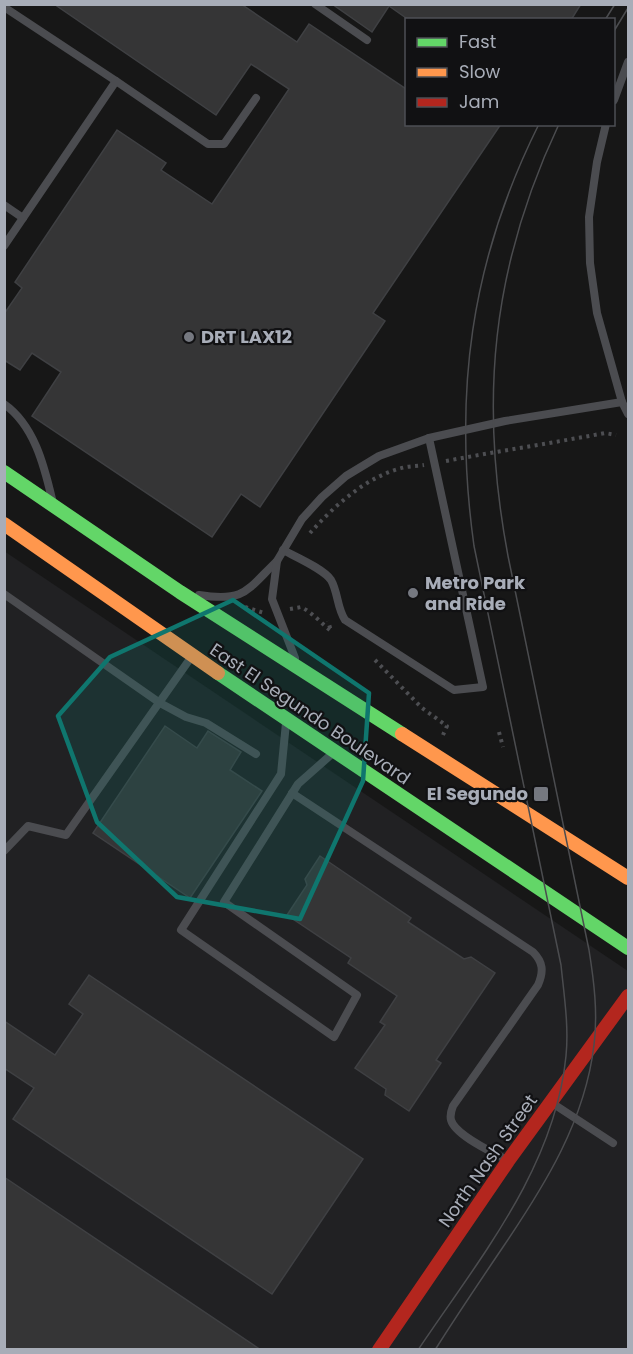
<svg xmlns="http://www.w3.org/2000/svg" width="633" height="1354" font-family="Poppins,sans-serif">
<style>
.built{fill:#212123}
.building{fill:#353536;stroke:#3f4043;stroke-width:1.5}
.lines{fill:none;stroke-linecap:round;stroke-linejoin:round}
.path{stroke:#4d4e52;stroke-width:4;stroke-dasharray:3 4.5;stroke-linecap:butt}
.lane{stroke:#4b4c50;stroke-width:8}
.fast{stroke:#63d668;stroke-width:14}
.slow{stroke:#ff974d;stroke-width:14}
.jam{stroke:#b3261e;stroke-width:14}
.tram{stroke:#4b4c4f;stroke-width:1.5}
.marked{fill:#0f766e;fill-opacity:0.2;stroke:#0f766e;stroke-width:4.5;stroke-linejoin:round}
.poi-dot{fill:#757880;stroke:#111113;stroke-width:2}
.labels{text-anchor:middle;stroke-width:4.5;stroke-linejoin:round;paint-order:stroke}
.poi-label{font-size:18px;font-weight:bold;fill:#a8adb8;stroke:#111113;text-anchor:start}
.street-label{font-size:18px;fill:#a8adb8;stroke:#111113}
</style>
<rect width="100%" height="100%" fill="#171717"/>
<polygon class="built" points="4,551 628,971 628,1349 5,1349"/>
<g class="building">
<polygon points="54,4 241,4 297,42 309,24 406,89 406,124 501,124 373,313 385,321 260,507 241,494 212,537 32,416 61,372 32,353 20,370 4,360 4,314 22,288 15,282 117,130 166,163 161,170 212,204 289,89 251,64 216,115"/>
<polygon points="332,4 581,4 571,20 409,20 389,6 372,32"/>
<polygon points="165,726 197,748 208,731 241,752 230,770 262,791 190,898 93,833"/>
<polygon points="320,856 411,918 408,922 464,959 471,957 495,973 436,1060 441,1063 409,1111 385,1095 386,1089 355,1068 385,1025 380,1022 397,996 348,963 351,958 287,915 307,885 305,879"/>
<polygon points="89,975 363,1159 272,1294 13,1119 34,1088 4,1068 4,1021 55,1055 83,1014 69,1004"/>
<polygon points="4,1177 261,1350 4,1350"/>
</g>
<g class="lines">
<g class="path">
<path d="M446,461C499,451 552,443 605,433L616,435"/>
<path d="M310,533C335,505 368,475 406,467C412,466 418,466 424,465"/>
<polyline points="245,607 264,613"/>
<path d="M290,609L301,607C313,613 321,623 331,631L328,621"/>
<polyline points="375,660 422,708 447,726 443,735"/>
<polyline points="499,732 503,747"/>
</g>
<g class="lane">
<polyline points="315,4 367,40"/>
<polyline points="4,7 116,81"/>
<polyline points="614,100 628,62"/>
<polyline points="606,124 597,162 589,217 590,263 597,313 622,402 628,414"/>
<polyline points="4,205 23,218"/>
<polyline points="4,246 116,81 208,144 224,144 256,98"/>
<path d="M4,404C34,425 44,465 52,499"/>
<path d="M283,550C294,556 324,569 331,580C338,592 337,608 345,620L454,690L483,687L429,438"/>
<polyline points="4,594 160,703 186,717 206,723 256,754"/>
<path d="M199,595C245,602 246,591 277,561"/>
<polyline points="295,658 272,599 277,561 302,519 322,497 346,476 379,456 429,438 505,421 622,402"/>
<polyline points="286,723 281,774 181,930 334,1037 357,995 224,902 298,784 333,753"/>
<path d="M292,793L533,952C543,962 544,971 538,985L453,1106C451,1111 450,1116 451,1120C455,1135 492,1152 505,1159"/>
<polyline points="4,851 28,826 66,835 192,656"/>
<polyline points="552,1103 613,1143"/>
</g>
<g class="fast">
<polyline points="4,472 180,592 402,734"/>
<polyline points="218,673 628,948"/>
</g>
<g class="slow">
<polyline points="4,524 218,673"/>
<polyline points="402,734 628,878"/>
</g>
<polyline class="jam" points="379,1350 508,1161 628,996"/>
<g class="tram">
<polyline points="605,20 615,4"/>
<polyline points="614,31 628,8"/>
<path d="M418,1350C479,1259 555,1168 566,1056C569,1026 564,995 561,965L474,546C453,395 470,262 539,124"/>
<path d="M435,1350C457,1315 480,1281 503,1247C545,1185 585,1121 594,1045C598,1013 594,981 589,950L508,556C479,402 491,268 559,124"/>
</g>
</g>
<path class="marked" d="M233,600L369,693L363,781L300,919L177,897L97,822L58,716L110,657Z"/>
<g class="poi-dot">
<circle cx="189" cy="337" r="6"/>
<circle cx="413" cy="593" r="6"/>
<rect x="533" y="786" width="16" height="16" rx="3"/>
</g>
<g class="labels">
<g class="poi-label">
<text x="201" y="343">DRT LAX12</text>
<text x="425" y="589">Metro Park<tspan x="425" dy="21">and Ride</tspan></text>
<text x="528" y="800" text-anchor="end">El Segundo</text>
</g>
<g class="street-label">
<text transform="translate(310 714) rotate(34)" y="6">East El Segundo Boulevard</text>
<text transform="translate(488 1161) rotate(-55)" y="6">North Nash Street</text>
</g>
</g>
<rect width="633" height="1354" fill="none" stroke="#a8adb8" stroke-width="12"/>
<rect x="405" y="18" width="210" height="108" fill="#111113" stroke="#4d4f55" stroke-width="1.5"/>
<rect x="417" y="38" width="30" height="9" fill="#63d668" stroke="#4d4f55" stroke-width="1.5"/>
<text x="459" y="48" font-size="18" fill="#a8adb8">Fast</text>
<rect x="417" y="68" width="30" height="9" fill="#ff974d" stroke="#4d4f55" stroke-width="1.5"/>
<text x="459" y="78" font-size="18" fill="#a8adb8">Slow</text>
<rect x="417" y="98" width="30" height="9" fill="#b3261e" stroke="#4d4f55" stroke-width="1.5"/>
<text x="459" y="108" font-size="18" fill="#a8adb8">Jam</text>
</svg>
